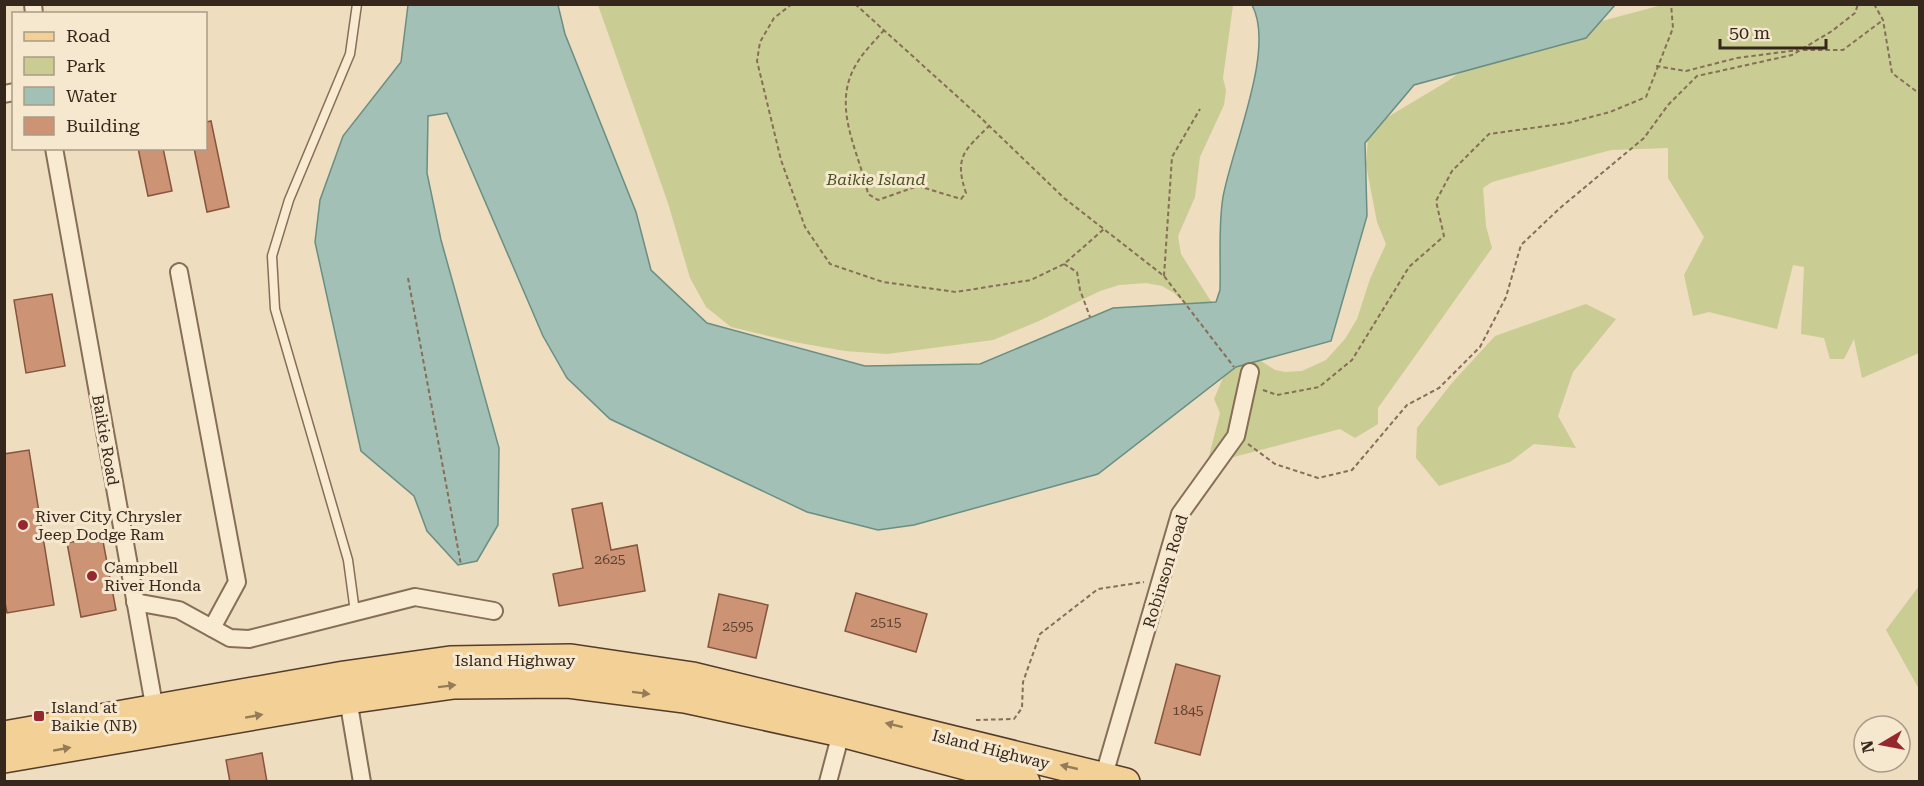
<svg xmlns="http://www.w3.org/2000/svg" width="1924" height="786" font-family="'Roboto Serif',serif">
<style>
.green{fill:#c9cc93}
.water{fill:#a2c0b5;stroke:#6a8e82;stroke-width:1.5}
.building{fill:#cd9375;stroke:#86553d;stroke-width:1.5}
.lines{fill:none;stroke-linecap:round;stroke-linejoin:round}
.lane-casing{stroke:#876e57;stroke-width:11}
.street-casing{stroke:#876e57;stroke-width:20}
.primary-casing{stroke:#543c2c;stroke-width:30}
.path{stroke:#876e57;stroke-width:2;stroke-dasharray:4.5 3;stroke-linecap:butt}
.lane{stroke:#f9ebd2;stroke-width:8}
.street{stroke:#f9ebd2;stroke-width:16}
.primary{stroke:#f3d096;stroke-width:27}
.oneway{fill:#947c59}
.poi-dot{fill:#96272f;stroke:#f5e8cf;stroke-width:2}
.labels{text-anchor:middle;stroke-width:6;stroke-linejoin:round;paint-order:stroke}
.number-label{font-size:14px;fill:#5c4232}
.park-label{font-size:16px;font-style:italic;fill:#4a5322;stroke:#f5e8cf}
.street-label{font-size:16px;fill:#36271c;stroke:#f5e8cf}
.poi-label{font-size:16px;fill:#36271c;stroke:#f5e8cf;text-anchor:start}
</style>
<rect width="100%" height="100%" fill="#eeddbf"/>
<g class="green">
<polygon points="598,5 1233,5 1223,78 1226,90 1224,105 1200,157 1195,197 1178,236 1181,254 1212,303 1193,312 1174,293 1162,286 1146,283 1119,285 1100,291 1039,321 993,340 887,354 845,351 794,342 731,327 706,307 690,278 668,203"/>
<polygon points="1662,5 1919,5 1919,353 1862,378 1854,339 1844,359 1830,359 1824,338 1801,334 1804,267 1793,265 1777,329 1709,312 1693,316 1684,275 1704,237 1668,178 1668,148 1611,150 1492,182 1483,188 1486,226 1492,248 1378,408 1378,424 1355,438 1340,429 1207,464 1220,413 1214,399 1226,371 1250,354 1275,370 1285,372 1302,371 1326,360 1345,339 1357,319 1370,279 1386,244 1377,222 1366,165 1368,136 1376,124 1448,81 1489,51"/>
<polygon points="1586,304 1616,319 1573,372 1558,416 1576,448 1534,444 1510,462 1439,486 1416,458 1417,428 1451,384 1495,336"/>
<polygon points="1919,586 1919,689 1886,630"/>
</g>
<path class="water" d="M408,5H558L565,34L636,212L651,270L707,323L865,366L980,364L1113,308L1216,302L1220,290C1221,260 1218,227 1223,197C1232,147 1276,49 1252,5H1615L1586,38L1414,85L1365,143L1367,216L1331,341L1236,367L1098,474L914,525L878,530L807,512L610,419L567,378L543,336L447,113L428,116L427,173L441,240L499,448L498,525L477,561L458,565L427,531L414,496L361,451L315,242L320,200L343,136L401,62Z"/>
<g class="building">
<polygon points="211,121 229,207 207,212 194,148 206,148 206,122"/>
<polygon points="138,148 163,148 172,191 148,196"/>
<polygon points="52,294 65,366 26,373 14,300"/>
<polygon points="29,450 54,605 7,613 4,597 4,454"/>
<polygon points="602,503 611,550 637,545 645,591 559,606 553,574 583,568 572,509"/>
<polygon points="102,536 116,610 81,617 67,543"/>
<polygon points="856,593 927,614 916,652 845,631"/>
<polygon points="719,594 768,605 756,658 708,647"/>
<polygon points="1176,664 1220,676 1200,755 1155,743"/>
<polygon points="262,753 267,782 230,782 226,760"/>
</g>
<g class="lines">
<g class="lane-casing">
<polyline id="lane" points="355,612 348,560 275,309 272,256 289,200 350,54 357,4"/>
</g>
<g class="street-casing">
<g id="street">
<polyline points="33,4 34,14"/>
<polyline points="4,94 14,92"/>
<polyline points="54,148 156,716"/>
<polyline points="179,272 237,582 212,628"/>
<polyline points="135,602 179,610 230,638 249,639 415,597 494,611"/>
<polyline points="347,693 362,782"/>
<polyline points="828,782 841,733"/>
<polyline points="1102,782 1180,514 1236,436 1250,372"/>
</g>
</g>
<g class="primary-casing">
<g id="primary">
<polyline points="4,735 344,675 450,660 571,658 693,676 1126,782"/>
<polyline points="4,759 348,700 454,685 568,684 685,699 841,733 1026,782"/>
</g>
</g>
<g class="path">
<polyline points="792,4 774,18 760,42 757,61 781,160 805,227 830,264 883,282 956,292 1031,280 1064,264 1104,229"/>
<polyline points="855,4 981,118 1064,198 1164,276 1234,367"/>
<polyline points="1874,4 1883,20 1892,73 1920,94"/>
<path d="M884,30C875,41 864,51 857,63C830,106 859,151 868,194L878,200L918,186L961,199L966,193C954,157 964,151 989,126"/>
<polyline points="1803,50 1843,50 1883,20"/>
<polyline points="1656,66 1686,71 1737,58 1798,50"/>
<polyline points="1064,264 1077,272 1080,290 1090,317"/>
<polyline points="1164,276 1172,157 1200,109"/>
<polyline points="408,278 461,565"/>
<polyline points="1263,390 1277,395 1319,387 1352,360 1409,267 1444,236 1436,201 1452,171 1489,134 1568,123 1610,112 1646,97 1673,28 1671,4"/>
<polyline points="1248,444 1275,464 1318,478 1352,470 1407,405 1439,388 1480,347 1506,297 1521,245 1560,208 1644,138 1668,105 1697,76 1792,55 1832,31 1855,13 1858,4"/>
<polyline points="976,720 1014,719 1022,708 1023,682 1040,634 1098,589 1144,582"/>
</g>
<use href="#lane" class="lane"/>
<use href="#street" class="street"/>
<use href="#primary" class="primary"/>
</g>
<defs><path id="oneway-solid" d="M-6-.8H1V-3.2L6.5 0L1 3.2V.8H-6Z" transform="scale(1.5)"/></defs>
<g class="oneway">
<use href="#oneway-solid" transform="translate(447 686) rotate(-7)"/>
<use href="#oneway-solid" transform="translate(641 693) rotate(7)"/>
<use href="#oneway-solid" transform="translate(254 716) rotate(-10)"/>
<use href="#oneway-solid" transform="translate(894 725) rotate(-166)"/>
<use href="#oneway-solid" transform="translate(62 749) rotate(-10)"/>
<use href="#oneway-solid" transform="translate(1069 767) rotate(-167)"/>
</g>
<g class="poi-dot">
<circle cx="23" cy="525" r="6"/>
<circle cx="92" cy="576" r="6"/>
<rect x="33" y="710" width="12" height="12" rx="3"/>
</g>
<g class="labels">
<g class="number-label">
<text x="610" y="564">2625</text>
<text x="886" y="627">2515</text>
<text x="738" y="631">2595</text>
<text x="1188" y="715">1845</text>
</g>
<g class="park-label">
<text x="876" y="185">Baikie Island</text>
</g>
<g class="street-label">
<text transform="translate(106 440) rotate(80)" y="6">Baikie Road</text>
<text transform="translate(1165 571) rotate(-73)" y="6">Robinson Road</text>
<text x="515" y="666">Island Highway</text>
<text transform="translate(991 749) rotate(14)" y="6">Island Highway</text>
</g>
<g class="poi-label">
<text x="35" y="522">River City Chrysler<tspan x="35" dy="18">Jeep Dodge Ram</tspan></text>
<text x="104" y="573">Campbell<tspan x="104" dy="18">River Honda</tspan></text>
<text x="51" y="713">Island at<tspan x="51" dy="18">Baikie (NB)</tspan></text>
</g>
</g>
<rect width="1924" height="786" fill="none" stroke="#36271c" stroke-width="12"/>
<rect x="12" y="12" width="195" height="138" fill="#f5e8cf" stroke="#a99b87" stroke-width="1.5"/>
<rect x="24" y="32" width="30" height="9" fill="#f3d096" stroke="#a99b87" stroke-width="1.5"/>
<text x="66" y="42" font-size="18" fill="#36271c">Road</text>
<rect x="24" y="57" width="30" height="18" fill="#c9cc93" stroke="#a99b87" stroke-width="1.5"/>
<text x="66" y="72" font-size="18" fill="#36271c">Park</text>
<rect x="24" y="87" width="30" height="18" fill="#a2c0b5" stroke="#a99b87" stroke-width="1.5"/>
<text x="66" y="102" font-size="18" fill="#36271c">Water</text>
<rect x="24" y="117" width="30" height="18" fill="#cd9375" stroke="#a99b87" stroke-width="1.5"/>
<text x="66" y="132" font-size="18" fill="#36271c">Building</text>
<g transform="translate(1882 744) rotate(260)"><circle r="28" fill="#f5e8cf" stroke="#a99b87" stroke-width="1.5"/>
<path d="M0-4.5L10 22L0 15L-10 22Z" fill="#96272f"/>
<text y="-9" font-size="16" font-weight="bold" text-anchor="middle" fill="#36271c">N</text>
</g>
<path d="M1720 39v9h106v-9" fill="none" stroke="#36271c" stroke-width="3"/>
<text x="1729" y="39" font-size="18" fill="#36271c" stroke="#f5e8cf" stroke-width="4.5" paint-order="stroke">50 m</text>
</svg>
